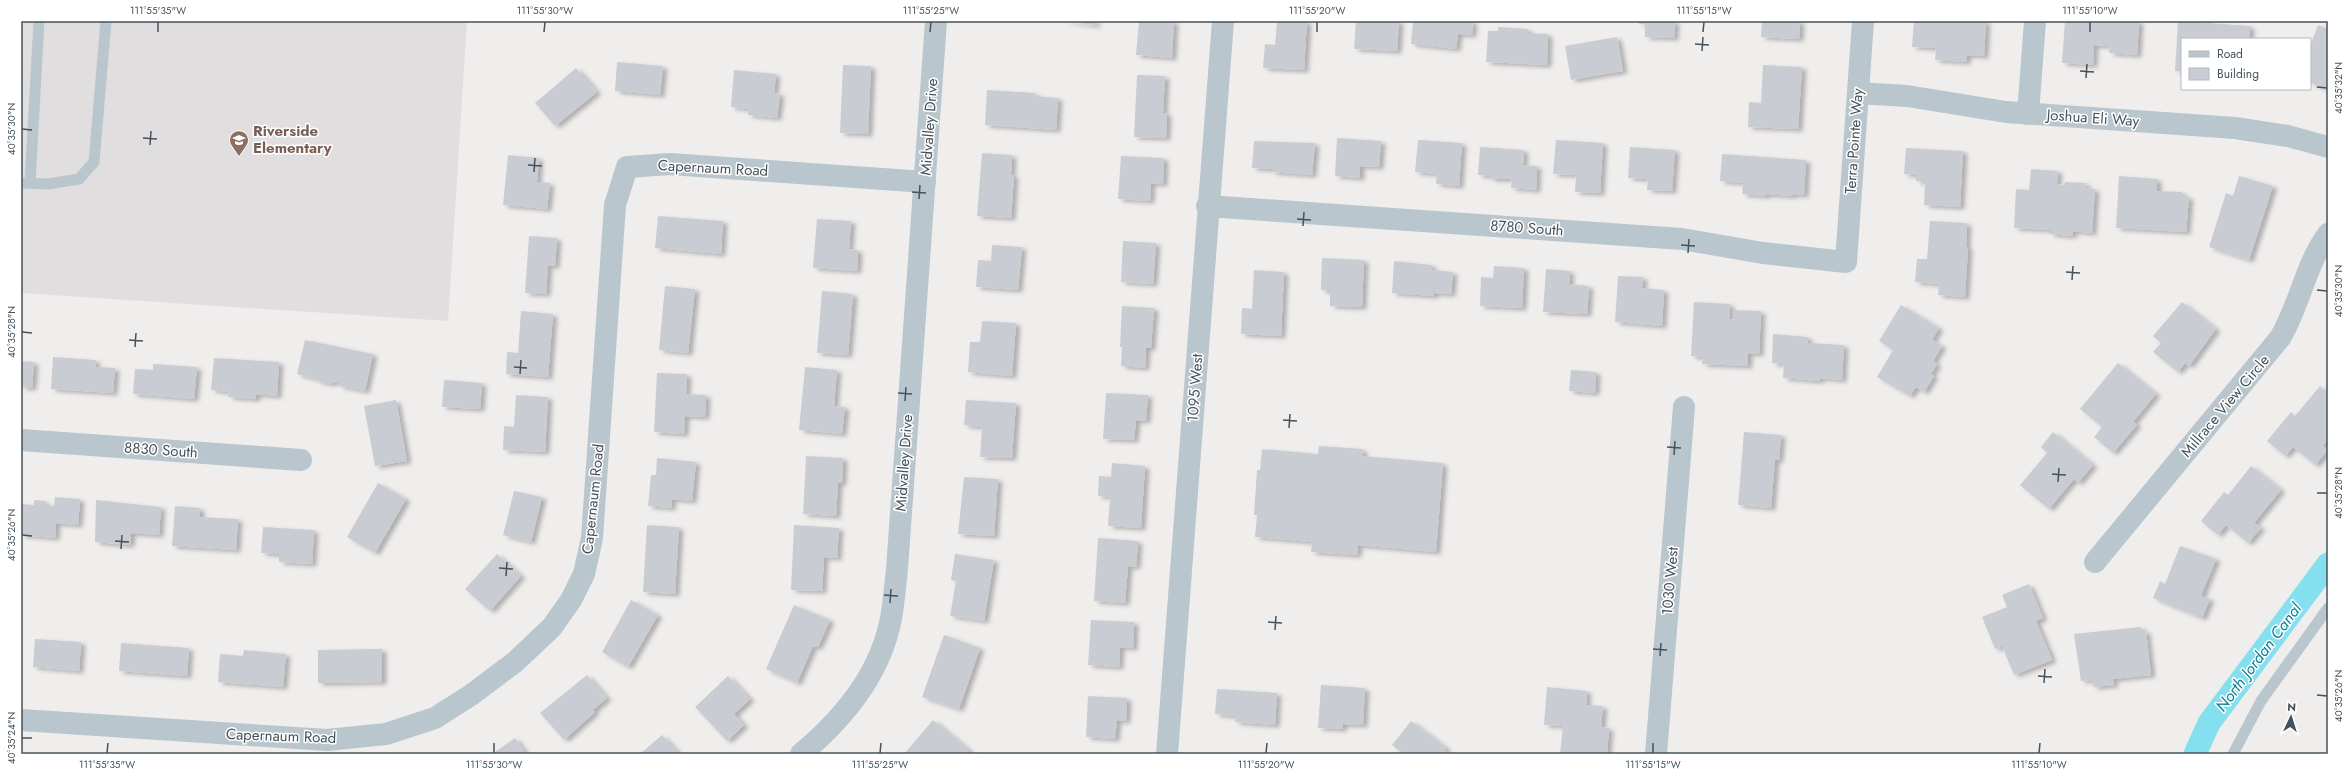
<svg xmlns="http://www.w3.org/2000/svg" width="2349" height="775" font-family="Jost,sans-serif">
<style>
.education{fill:#e1dedf}
.lines{fill:none;stroke-linecap:round;stroke-linejoin:round}
.canal{stroke:#84dfee;stroke-width:23}
.building{fill:#c9ccd2;filter:url(#shadow)}
.lane{stroke:#bac6cd;stroke-width:11}
.street{stroke:#bac6cd;stroke-width:22}
.ticks{fill:none;stroke:#45525b;stroke-width:1.5}
.labels{text-anchor:middle;stroke-width:3;stroke-linejoin:round;paint-order:stroke}
.street-label{font-size:15px;fill:#45525b;stroke:#fff}
.education-label{font-size:15px;font-weight:bold;fill:#785e54;stroke:#fff;text-anchor:start}
.water-label{font-size:16px;font-style:italic;fill:#098093;stroke:#fff}
.neatline{fill:none;stroke:#45525b;stroke-width:1.5}
.ticks-label{font-size:10px;text-anchor:middle;fill:#45525b}
</style>
<defs>
<filter id="shadow"><feDropShadow dx="4.5" dy="2.5" stdDeviation="2" flood-color="#0004"/></filter>
</defs>
<rect width="100%" height="100%" fill="#f0eded"/>
<polygon class="education" points="21,21 467,21 448,321 21,293"/>
<g class="lines">
<polyline class="canal" points="2195,754 2209,723 2328,564"/>
</g>
<g class="building">
<polygon points="1060,21 1096,21 1096,25"/>
<polygon points="1139,21 1174,21 1172,58 1136,55"/>
<polygon points="1277,21 1307,21 1304,70 1263,68 1265,44 1275,45"/>
<polygon points="1356,21 1399,21 1397,51 1354,49"/>
<polygon points="1413,21 1473,21 1472,35 1458,34 1456,49 1411,44"/>
<polygon points="1639,21 1675,21 1674,38 1645,37 1645,24 1639,24"/>
<polygon points="1762,21 1800,21 1799,39 1761,37"/>
<polygon points="1914,21 1986,21 1984,56 1967,55 1966,62 1935,60 1936,48 1912,47"/>
<polygon points="2065,21 2139,21 2137,55 2109,53 2110,46 2094,45 2093,65 2062,63"/>
<polygon points="2178,21 2250,26 2250,39 2182,39 2182,71 2175,71"/>
<polygon points="2318,25 2328,29 2328,90 2310,83 2310,46"/>
<polygon points="1498,27 1528,29 1528,33 1548,34 1547,65 1486,62 1488,31 1498,31"/>
<polygon points="1617,37 1623,71 1571,80 1565,46"/>
<polygon points="617,62 663,66 660,95 615,91"/>
<polygon points="843,65 871,66 868,134 840,133"/>
<polygon points="1763,65 1802,67 1798,129 1748,127 1749,102 1761,103"/>
<polygon points="576,68 597,92 555,126 535,103"/>
<polygon points="734,70 776,74 774,93 780,94 777,118 748,115 748,109 731,107"/>
<polygon points="1137,75 1165,76 1163,113 1167,113 1166,138 1134,137"/>
<polygon points="987,90 1035,93 1034,96 1058,98 1056,130 985,125"/>
<polygon points="1337,138 1381,141 1379,167 1360,166 1360,178 1335,176"/>
<polygon points="1418,140 1462,143 1459,186 1436,184 1437,174 1415,172"/>
<polygon points="1556,140 1603,143 1600,193 1575,192 1576,175 1553,174"/>
<polygon points="1254,141 1315,143 1312,175 1272,172 1272,169 1252,168"/>
<polygon points="1480,147 1524,150 1523,165 1537,166 1536,190 1511,188 1512,179 1490,179 1491,176 1478,175"/>
<polygon points="1630,147 1675,150 1672,191 1647,190 1648,179 1628,178"/>
<polygon points="1906,148 1963,151 1960,207 1924,205 1925,182 1916,181 1916,175 1904,174"/>
<polygon points="982,153 1012,155 1011,175 1014,176 1011,218 977,216"/>
<polygon points="1722,154 1806,160 1804,195 1793,194 1793,196 1766,194 1766,196 1742,194 1743,183 1720,181"/>
<polygon points="508,155 539,158 537,182 550,183 547,209 503,205"/>
<polygon points="1121,156 1164,158 1163,184 1151,183 1150,201 1118,199"/>
<polygon points="2031,169 2058,171 2057,184 2064,185 2065,182 2086,183 2085,188 2095,189 2092,233 2073,231 2072,236 2050,234 2050,230 2014,228 2016,189 2029,190"/>
<polygon points="2119,176 2157,179 2157,191 2182,192 2182,196 2189,197 2186,232 2116,228"/>
<polygon points="2239,176 2273,186 2249,260 2209,247 2226,193 2233,196"/>
<polygon points="658,216 723,221 721,254 655,248"/>
<polygon points="817,219 851,221 849,249 858,250 857,271 813,268"/>
<polygon points="1930,221 1967,223 1966,247 1968,247 1965,297 1938,295 1939,284 1915,282 1917,259 1927,259"/>
<polygon points="529,236 557,238 555,266 548,265 546,294 525,293"/>
<polygon points="1123,241 1156,243 1153,284 1121,282"/>
<polygon points="992,245 1022,247 1018,290 976,287 978,260 991,261"/>
<polygon points="1322,258 1364,260 1362,307 1330,306 1330,291 1321,290"/>
<polygon points="1394,261 1432,265 1432,270 1453,272 1451,294 1434,293 1434,296 1392,293"/>
<polygon points="1494,266 1524,268 1522,308 1480,306 1481,277 1493,278"/>
<polygon points="1546,269 1570,271 1569,284 1589,286 1587,314 1543,312"/>
<polygon points="1254,270 1284,272 1281,336 1241,334 1242,308 1252,309"/>
<polygon points="1618,276 1643,277 1642,288 1664,290 1662,326 1615,322"/>
<polygon points="665,286 695,289 688,353 659,350"/>
<polygon points="822,291 853,294 848,355 817,353"/>
<polygon points="1694,302 1730,304 1729,319 1733,319 1733,310 1761,311 1759,354 1748,353 1748,366 1702,364 1703,357 1691,356"/>
<polygon points="2182,302 2216,329 2189,366 2185,363 2178,372 2153,352 2161,343 2153,336"/>
<polygon points="1901,305 1939,328 1932,340 1942,346 1933,361 1937,364 1931,374 1934,376 1924,392 1916,387 1910,396 1877,377 1893,350 1879,341"/>
<polygon points="1122,306 1154,308 1151,348 1146,348 1145,368 1121,366 1122,347 1120,347"/>
<polygon points="521,311 553,314 548,377 506,374 507,352 518,353"/>
<polygon points="982,321 1016,323 1012,376 968,372 970,342 980,342"/>
<polygon points="1773,334 1808,337 1808,343 1844,345 1842,380 1820,378 1819,381 1783,378 1784,364 1772,363"/>
<polygon points="305,340 373,354 365,391 339,386 340,383 332,382 331,384 317,381 317,379 297,374"/>
<polygon points="53,357 96,360 95,367 115,368 113,393 51,389"/>
<polygon points="214,358 279,362 277,396 256,394 256,399 228,397 229,392 211,390"/>
<polygon points="21,361 34,362 32,388 21,387"/>
<polygon points="2118,363 2156,394 2133,422 2137,425 2113,453 2094,437 2102,427 2080,409"/>
<polygon points="153,364 197,367 194,399 133,394 135,369 153,370"/>
<polygon points="805,367 837,370 834,406 845,407 842,434 799,430"/>
<polygon points="1571,370 1596,372 1595,393 1569,391"/>
<polygon points="657,373 687,374 686,394 706,395 705,417 685,416 684,434 654,432"/>
<polygon points="444,380 482,383 480,409 442,407"/>
<polygon points="2320,386 2328,393 2328,439 2323,446 2328,450 2315,465 2293,447 2285,456 2267,441 2291,412 2295,416"/>
<polygon points="1106,393 1148,395 1146,421 1136,420 1134,440 1103,439"/>
<polygon points="516,395 548,397 545,452 503,450 504,426 514,427"/>
<polygon points="396,400 407,461 375,466 364,406"/>
<polygon points="966,400 1016,403 1012,458 980,457 982,427 964,425"/>
<polygon points="1744,432 1781,435 1779,460 1775,460 1771,508 1738,505"/>
<polygon points="2053,432 2093,465 2078,483 2074,479 2049,509 2020,485 2047,453 2041,447"/>
<polygon points="1319,446 1363,449 1362,456 1443,463 1436,552 1358,545 1357,555 1311,552 1312,542 1255,537 1257,515 1254,515 1257,470 1260,470 1262,449 1318,454"/>
<polygon points="806,456 843,458 842,483 838,483 836,516 803,514"/>
<polygon points="657,458 696,462 692,501 672,499 671,508 648,506 651,475 656,475"/>
<polygon points="1112,463 1145,466 1141,528 1108,526 1110,497 1098,496 1099,476 1111,477"/>
<polygon points="2251,466 2281,490 2254,523 2261,528 2248,543 2226,525 2218,535 2201,521 2224,492 2228,495"/>
<polygon points="964,477 998,479 994,536 958,534"/>
<polygon points="378,483 406,499 375,553 347,537"/>
<polygon points="514,491 542,497 531,542 503,535"/>
<polygon points="55,497 80,499 78,525 56,523 55,538 21,535 21,504 34,505 34,500 45,501 45,505 54,506"/>
<polygon points="96,500 161,507 159,535 131,533 130,545 95,542"/>
<polygon points="175,506 200,508 200,517 238,519 236,550 172,546"/>
<polygon points="647,525 679,527 675,594 643,592"/>
<polygon points="794,525 839,528 837,558 824,557 822,591 791,590"/>
<polygon points="263,527 314,530 312,564 279,562 279,554 261,553"/>
<polygon points="1098,538 1138,541 1136,567 1128,566 1125,603 1094,601"/>
<polygon points="2180,546 2216,559 2201,596 2210,599 2202,618 2153,598 2160,581 2165,584"/>
<polygon points="497,554 521,576 490,611 465,589"/>
<polygon points="955,554 994,560 984,621 950,616 956,581 951,580"/>
<polygon points="2029,584 2043,618 2036,621 2052,660 2014,675 2002,646 1995,649 1982,617 2007,607 2002,595"/>
<polygon points="631,600 658,615 628,667 602,652"/>
<polygon points="794,605 830,620 818,647 813,646 797,683 766,669"/>
<polygon points="1091,620 1134,622 1133,648 1120,647 1119,667 1088,665"/>
<polygon points="2141,627 2142,631 2146,631 2151,675 2113,679 2114,685 2093,687 2093,680 2081,681 2074,634"/>
<polygon points="944,635 980,648 959,709 922,697"/>
<polygon points="35,639 81,642 79,671 33,667"/>
<polygon points="121,643 189,648 187,676 119,671"/>
<polygon points="382,649 382,682 318,683 318,650"/>
<polygon points="244,650 286,654 283,687 218,682 220,654 243,656"/>
<polygon points="587,675 607,698 593,710 595,712 564,740 540,713"/>
<polygon points="728,676 750,699 734,714 744,725 727,741 695,707"/>
<polygon points="1321,685 1365,688 1363,725 1343,724 1342,729 1318,728"/>
<polygon points="1547,687 1587,691 1586,705 1603,706 1601,727 1609,728 1607,754 1560,754 1563,726 1544,725"/>
<polygon points="1217,689 1277,693 1275,725 1235,722 1236,716 1215,714"/>
<polygon points="1088,696 1127,698 1126,721 1117,720 1115,739 1086,737"/>
<polygon points="933,720 969,750 966,754 904,754"/>
<polygon points="1411,721 1446,748 1444,750 1449,754 1403,754 1392,745"/>
<polygon points="662,735 679,754 640,754"/>
<polygon points="515,738 526,754 492,754"/>
</g>
<g class="lines">
<g class="lane">
<polyline points="21,183 48,184 79,179 94,162 106,21"/>
<polyline points="30,183 39,21"/>
<polyline points="2233,754 2261,701 2328,608"/>
</g>
<g class="street">
<polyline points="1858,93 1907,96 2006,112 2235,128 2288,136 2328,147"/>
<polyline points="2028,114 2035,21"/>
<polyline points="1207,206 1682,239 1763,253 1846,262 1863,21"/>
<polyline points="21,440 301,460"/>
<path d="M2095,562L2280,338C2300,305 2305,265 2328,234"/>
<polyline points="21,720 327,740 386,734 435,718 471,695 515,662 552,627 571,600 584,574 592,538 615,205 627,167 670,164 925,182"/>
<path d="M801,754C843,719 881,673 891,618C894,602 895,586 897,569L936,21"/>
<polyline points="1167,754 1223,21"/>
<polyline points="1656,754 1684,407"/>
</g>
</g>
<path class="ticks" d="M158,32V22M544,32L545,22M930,32L931,22M1317,32V22M1703,32L1704,22M2090,32V22M1695,44L1709,45M1702,51L1703,37M2080,71L2094,72M2086,78L2087,64M2317,87L2327,88M22,129L32,130M143,138L157,139M150,145L151,131M528,165L542,166M534,172L535,158M912,192L926,193M919,199L920,185M1297,219L1311,220M1303,226L1304,212M1681,245L1695,246M1688,253L1689,239M2066,272L2080,273M2072,280L2073,266M2317,290L2327,291M22,332L32,333M129,340L143,341M135,347L136,333M514,367L527,368M520,374L521,360M898,393L912,394M905,401L906,387M1283,420L1297,421M1289,428L1290,414M1667,447L1681,448M1674,455L1675,441M2052,474L2066,475M2058,482L2059,468M2317,493H2327M22,535L32,536M115,541L129,542M121,549L122,535M499,568L513,569M506,576L507,562M884,595L898,596M890,603L891,589M1268,622L1282,623M1275,630L1276,616M1653,649L1667,650M1660,656L1661,643M2038,676L2052,677M2044,683L2045,669M2317,695L2327,696M22,738H32M107,753L108,743M494,753V743M880,753L881,743M1266,753L1267,743M1653,753V743M2039,753L2040,743"/>
<defs>
<g id="school-pin" transform="scale(1)"><path d="M0 17L-7.5 6A9.5 9.5 0 1 1 7.5 6Z" fill="#8d6e63" stroke="#fff"/><path d="M0-5L7-2L0 1L-7-2ZM-4 1L0 2.5L4 1V4Q0 6-4 4Z" fill="#fff"/></g>
</defs>
<g fill-rule="evenodd">
<use href="#school-pin" x="239" y="140"/>
</g>
<g class="labels">
<g class="street-label">
<text transform="translate(2093 118) rotate(4)" y="5">Joshua Eli Way</text>
<text transform="translate(929 127) rotate(-86)" y="5">Midvalley Drive</text>
<text transform="translate(1854 141) rotate(-86)" y="5">Terra Pointe Way</text>
<text transform="translate(713 168) rotate(3)" y="5">Capernaum Road</text>
<text transform="translate(1527 228) rotate(4)" y="5">8780 South</text>
<text transform="translate(1195 388) rotate(-86)" y="5">1095 West</text>
<text transform="translate(2225 406) rotate(-50)" y="5">Millrace View Circle</text>
<text transform="translate(161 450) rotate(4)" y="5">8830 South</text>
<text transform="translate(904 463) rotate(-86)" y="5">Midvalley Drive</text>
<text transform="translate(593 499) rotate(-84)" y="5">Capernaum Road</text>
<text transform="translate(1670 581) rotate(-85)" y="5">1030 West</text>
<text transform="translate(281 736) rotate(2)" y="5">Capernaum Road</text>
</g>
<g class="education-label">
<text x="253" y="136">Riverside<tspan x="253" dy="17">Elementary</tspan></text>
</g>
<g class="water-label">
<text transform="translate(2258 657) rotate(-53)" y="6">North Jordan Canal</text>
</g>
</g>
<rect width="2349" height="775" fill="none" stroke="#ffffff" stroke-width="44"/>
<rect x="2181" y="38" width="130" height="52" fill="#ffffff" stroke="#b5babd"/>
<rect x="2189" y="51" width="20" height="6" fill="#bac6cd" stroke="#b5babd"/>
<text x="2217" y="58" font-size="12" fill="#45525b">Road</text>
<rect x="2189" y="68" width="20" height="12" fill="#c9ccd2" stroke="#b5babd"/>
<text x="2217" y="78" font-size="12" fill="#45525b">Building</text>
<g transform="translate(2291 717) rotate(4)" stroke="#ffffff" stroke-width="3" paint-order="stroke">
<path d="M0-3L7 15L0 10L-7 15Z" fill="#45525b"/>
<text y="-6" font-size="11" font-weight="bold" text-anchor="middle" fill="#45525b">N</text>
</g>
<rect x="22" y="22" width="2305" height="731" class="neatline"/>
<g class="ticks-label">
<text x="158" y="14">111°55'35"W</text>
<text x="545" y="14">111°55'30"W</text>
<text x="931" y="14">111°55'25"W</text>
<text x="1317" y="14">111°55'20"W</text>
<text x="1704" y="14">111°55'15"W</text>
<text x="2090" y="14">111°55'10"W</text>
<text transform="translate(2338 88) rotate(-90)" y="4">40°35'32"N</text>
<text transform="translate(11 129) rotate(-90)" y="4">40°35'30"N</text>
<text transform="translate(2338 291) rotate(-90)" y="4">40°35'30"N</text>
<text transform="translate(11 332) rotate(-90)" y="4">40°35'28"N</text>
<text transform="translate(2338 493) rotate(-90)" y="4">40°35'28"N</text>
<text transform="translate(11 535) rotate(-90)" y="4">40°35'26"N</text>
<text transform="translate(2338 696) rotate(-90)" y="4">40°35'26"N</text>
<text transform="translate(11 738) rotate(-90)" y="4">40°35'24"N</text>
<text x="107" y="768">111°55'35"W</text>
<text x="494" y="768">111°55'30"W</text>
<text x="880" y="768">111°55'25"W</text>
<text x="1266" y="768">111°55'20"W</text>
<text x="1653" y="768">111°55'15"W</text>
<text x="2039" y="768">111°55'10"W</text>
</g>
</svg>
